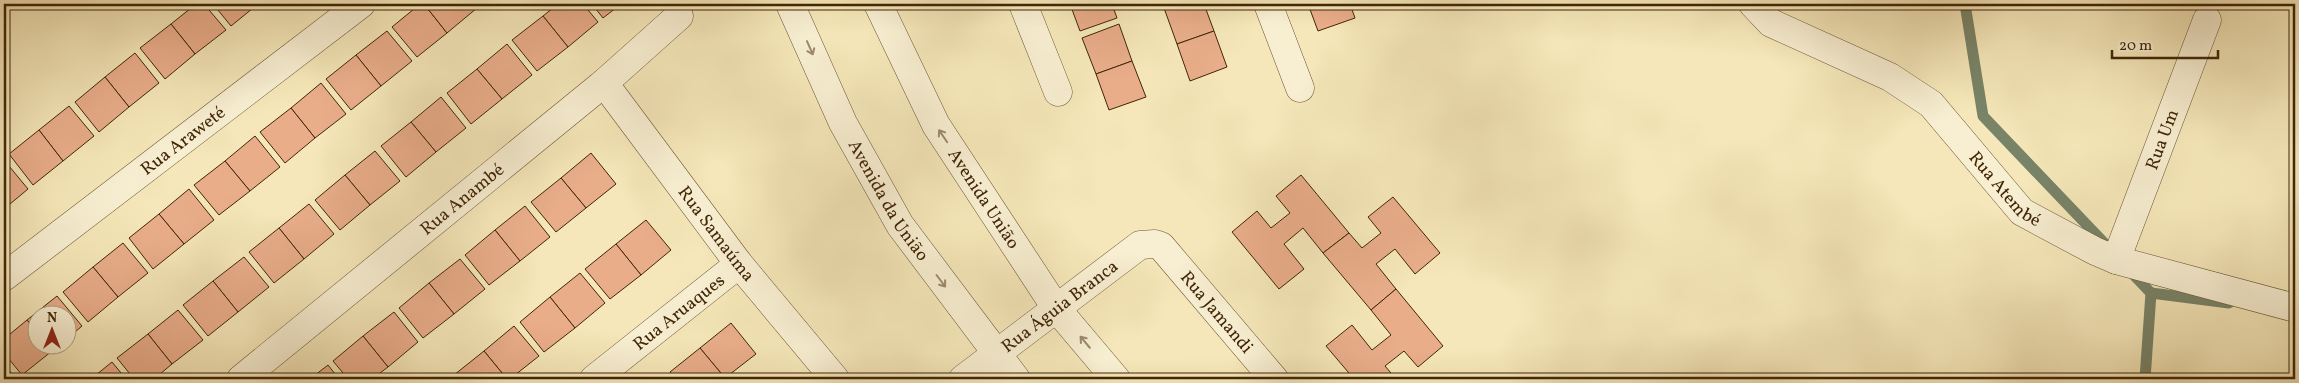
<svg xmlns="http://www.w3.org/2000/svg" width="2299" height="383" font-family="Vollkorn,serif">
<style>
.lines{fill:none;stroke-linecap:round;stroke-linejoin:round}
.stream{stroke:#788368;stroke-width:11}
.building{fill:#e9ad8a;stroke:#402607}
.minor-casing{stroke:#6d5634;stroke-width:29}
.minor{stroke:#f8efd2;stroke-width:28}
.oneway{stroke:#9c8a6c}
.labels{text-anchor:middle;stroke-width:4;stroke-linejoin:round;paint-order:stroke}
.street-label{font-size:18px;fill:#402607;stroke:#f8efd2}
</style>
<rect width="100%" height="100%" fill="#f5e7b9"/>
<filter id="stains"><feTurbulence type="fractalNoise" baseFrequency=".004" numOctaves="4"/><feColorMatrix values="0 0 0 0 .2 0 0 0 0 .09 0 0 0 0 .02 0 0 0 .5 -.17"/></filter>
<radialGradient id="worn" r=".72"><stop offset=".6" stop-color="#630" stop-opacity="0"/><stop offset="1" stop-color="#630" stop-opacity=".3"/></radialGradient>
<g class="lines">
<g class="stream">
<polyline points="1965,4 1983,116 2108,247"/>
<polyline points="2129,270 2151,293 2145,379"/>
<polyline points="2151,293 2229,303"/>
</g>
</g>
<g class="building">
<polygon points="196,4 204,4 226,30 195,54 171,24"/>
<polygon points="213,4 258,4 231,26"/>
<polygon points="420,4 424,4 447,33 417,57 392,27"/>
<polygon points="424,4 474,4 477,8 447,33"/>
<polygon points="558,4 583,4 598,22 568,47 543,16"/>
<polygon points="592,4 621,4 603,18"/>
<polygon points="1070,4 1112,4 1117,18 1080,31"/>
<polygon points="1175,4 1204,4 1214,31 1177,44 1164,8"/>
<polygon points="1308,4 1350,4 1355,18 1318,31"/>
<polygon points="543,16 568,47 537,71 512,40"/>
<polygon points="171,24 195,54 165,79 140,48"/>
<polygon points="1119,24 1132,61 1096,74 1082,38"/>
<polygon points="387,31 412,61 381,86 356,55"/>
<polygon points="1214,31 1227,67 1190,81 1177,44"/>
<polygon points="507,44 532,75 502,99 477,69"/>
<polygon points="135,53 159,83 129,107 105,77"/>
<polygon points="356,55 381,86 351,110 326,79"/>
<polygon points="1132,61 1146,97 1109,110 1096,74"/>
<polygon points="477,69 502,99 471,124 447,93"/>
<polygon points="105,77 129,107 99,132 75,102"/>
<polygon points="321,83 346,114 315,138 291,108"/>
<polygon points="441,97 466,128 436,152 411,122"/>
<polygon points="69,106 94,136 63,161 39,130"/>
<polygon points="291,108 315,138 285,163 260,132"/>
<polygon points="411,122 436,152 406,177 381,146"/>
<polygon points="39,130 63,161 33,185 9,154"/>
<polygon points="255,136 280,167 250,191 225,161"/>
<polygon points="375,151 400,181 370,205 345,175"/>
<polygon points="591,153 616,184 586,208 561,178"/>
<polygon points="4,160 28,189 4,209"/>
<polygon points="225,161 250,191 219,215 194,185"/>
<polygon points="345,175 370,205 340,230 315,200"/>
<polygon points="1301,175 1349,233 1323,253 1303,228 1284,244 1304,269 1279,289 1232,232 1257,211 1271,228 1290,213 1276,196"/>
<polygon points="561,178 586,208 556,232 531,202"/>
<polygon points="189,189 214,220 184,244 159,214"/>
<polygon points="1393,197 1440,253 1415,274 1395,249 1376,264 1396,289 1371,310 1323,253 1349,233 1362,248 1381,233 1368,217"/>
<polygon points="309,204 334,234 304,259 279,228"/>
<polygon points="525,206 550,237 520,261 495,230"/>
<polygon points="159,214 184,244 153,269 129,238"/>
<polygon points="646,220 671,250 641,275 616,244"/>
<polygon points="279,228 304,259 274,283 249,252"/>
<polygon points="495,230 520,261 489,285 465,255"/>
<polygon points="123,243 148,273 118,297 93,267"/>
<polygon points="616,244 641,275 610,299 585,269"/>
<polygon points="244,257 269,287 238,312 213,281"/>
<polygon points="460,259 485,289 454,314 429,283"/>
<polygon points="93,267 118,297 88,322 63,292"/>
<polygon points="580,273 605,303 575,328 550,297"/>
<polygon points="213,281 238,312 208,336 183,305"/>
<polygon points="429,283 454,314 423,338 399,308"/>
<polygon points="1396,289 1443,346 1418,367 1404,351 1385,366 1396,379 1354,379 1326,346 1352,325 1372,350 1391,335 1371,310"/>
<polygon points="57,296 82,326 68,338 68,316 38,316 38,333 27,320"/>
<polygon points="550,297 575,328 544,352 520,322"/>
<polygon points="178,310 203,340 172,364 148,334"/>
<polygon points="394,312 418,342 388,367 363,336"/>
<polygon points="27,320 38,333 38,346 48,346 52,351 22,375 4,353 4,339"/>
<polygon points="731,323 756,354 725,378 700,348"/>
<polygon points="514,326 539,356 510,379 507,379 484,351"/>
<polygon points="148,334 172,364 154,379 134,379 117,358"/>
<polygon points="363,336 388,367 372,379 348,379 333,361"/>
<polygon points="700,348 725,378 676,379 670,372"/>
<polygon points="484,351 507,379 457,379 454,375"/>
<polygon points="112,362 126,379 91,379"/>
<polygon points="4,364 16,379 4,379"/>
<polygon points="328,365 339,379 310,379"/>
</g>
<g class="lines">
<g class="minor-casing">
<g id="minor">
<path id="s1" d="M790,4L843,123L900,225L1016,379"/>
<path id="s2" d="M878,4L936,125L1056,308L1116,379"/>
<polyline points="1023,4 1058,92"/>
<polyline points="1268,4 1300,88"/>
<path id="s3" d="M1753,4L1771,23L1890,77L1931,104L2022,212L2095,251L2116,260L2295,308"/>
<path id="s4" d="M604,83L739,264L835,379"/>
<path id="s5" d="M2116,260L2207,20"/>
<path id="s6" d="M4,277L361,4"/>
<path id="s7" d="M241,379L604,83L679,16"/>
<path id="s8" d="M594,379L739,264"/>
<path id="s9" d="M963,379L1140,245L1155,244L1161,246L1274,379"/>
</g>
</g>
<use href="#minor" class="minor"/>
</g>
<defs><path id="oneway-shaft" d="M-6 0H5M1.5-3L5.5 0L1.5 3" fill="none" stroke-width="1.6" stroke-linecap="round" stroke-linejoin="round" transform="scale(1.25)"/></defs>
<g class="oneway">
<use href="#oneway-shaft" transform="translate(810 48) rotate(66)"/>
<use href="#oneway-shaft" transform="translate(943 136) rotate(-124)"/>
<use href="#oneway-shaft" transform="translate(941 281) rotate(53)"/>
<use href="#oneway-shaft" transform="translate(1085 342) rotate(-130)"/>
</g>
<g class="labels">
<g class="street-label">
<text dy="6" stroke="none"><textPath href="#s6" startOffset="225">Rua Araweté</textPath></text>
<text dy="6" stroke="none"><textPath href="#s5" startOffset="129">Rua Um</textPath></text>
<text dy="6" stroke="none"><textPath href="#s3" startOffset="319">Rua Atembé</textPath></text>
<text dy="6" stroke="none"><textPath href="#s7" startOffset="285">Rua Anambé</textPath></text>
<text dy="6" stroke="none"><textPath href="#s2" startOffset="222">Avenida União</textPath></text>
<text dy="6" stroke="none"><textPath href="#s1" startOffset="220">Avenida da União</textPath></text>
<text dy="6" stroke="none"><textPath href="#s4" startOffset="188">Rua Samaúma</textPath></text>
<text dy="6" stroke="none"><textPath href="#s9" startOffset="121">Rua Águia Branca</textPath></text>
<text dy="6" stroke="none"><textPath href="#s8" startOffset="108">Rua Aruaques</textPath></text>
<text dy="6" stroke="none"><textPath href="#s9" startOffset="330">Rua Jamandi</textPath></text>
</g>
</g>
<rect width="2299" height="383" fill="none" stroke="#f5e7b9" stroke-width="20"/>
<rect x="5" y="5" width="2289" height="373" fill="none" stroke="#402607" stroke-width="2.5"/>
<rect x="10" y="10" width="2279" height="363" fill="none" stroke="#402607"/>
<g transform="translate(52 330)"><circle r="24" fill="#f8efd2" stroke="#ae9f81"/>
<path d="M0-4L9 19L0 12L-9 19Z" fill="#8f2418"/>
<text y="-8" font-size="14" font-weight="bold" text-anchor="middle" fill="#402607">N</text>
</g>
<path d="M2112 50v8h106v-8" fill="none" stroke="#402607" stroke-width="2.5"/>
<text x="2119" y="50" font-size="15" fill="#402607" stroke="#f8efd2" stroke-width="4" paint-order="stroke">20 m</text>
<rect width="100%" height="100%" filter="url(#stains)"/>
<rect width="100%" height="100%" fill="url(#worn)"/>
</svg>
